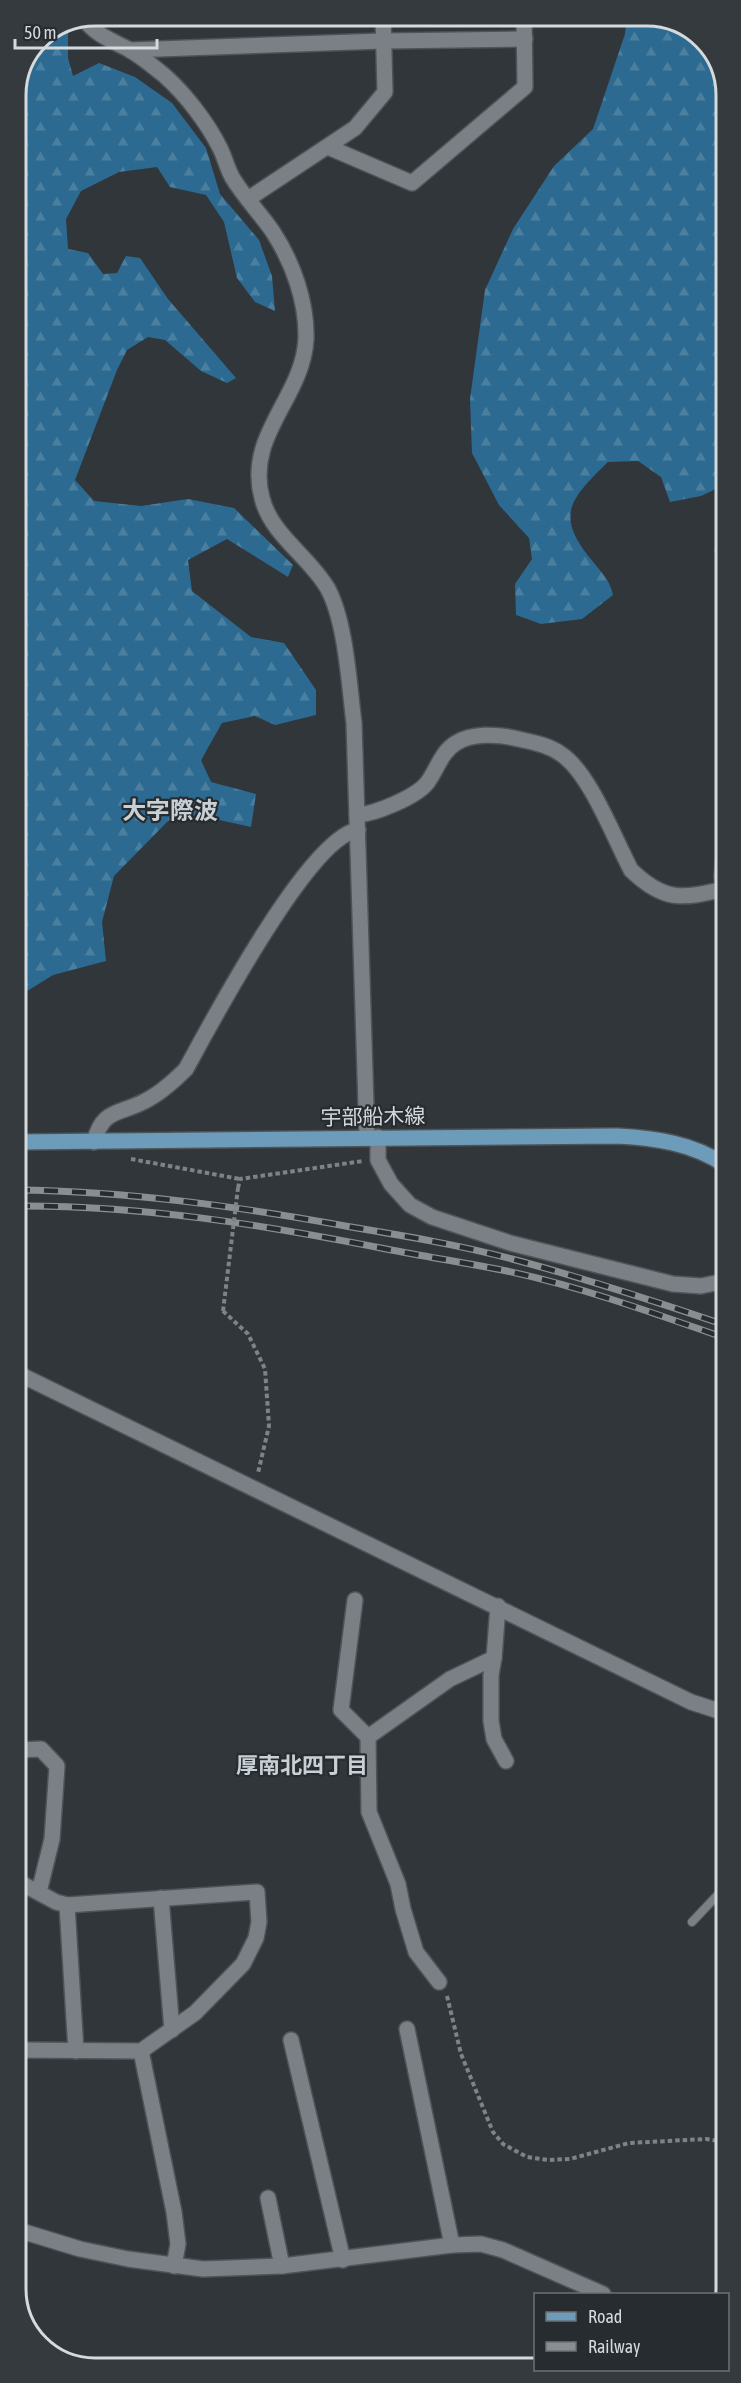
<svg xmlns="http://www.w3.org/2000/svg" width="741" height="2383" font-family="'Asap Condensed','Noto Sans JP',sans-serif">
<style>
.forest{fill:url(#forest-firs)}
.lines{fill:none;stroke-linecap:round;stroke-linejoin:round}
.lane-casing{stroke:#4e5356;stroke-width:10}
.street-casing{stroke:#4e5356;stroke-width:18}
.secondary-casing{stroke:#4e5356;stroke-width:18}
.primary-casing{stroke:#4e5356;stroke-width:18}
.path{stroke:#7f8386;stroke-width:4;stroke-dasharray:4.5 3;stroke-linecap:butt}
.lane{stroke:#7a8085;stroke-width:8}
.street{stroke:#7a8085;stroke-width:15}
.secondary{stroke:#7a8085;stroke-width:15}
.primary{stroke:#6d9bba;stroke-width:15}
.rail-casing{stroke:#898e90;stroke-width:7}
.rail{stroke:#272c30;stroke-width:4.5;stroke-dasharray:14;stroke-linecap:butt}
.path-bridge{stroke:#7f8386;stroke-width:4;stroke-dasharray:4.5 3;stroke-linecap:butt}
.labels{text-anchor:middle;stroke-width:4.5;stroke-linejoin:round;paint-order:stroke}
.street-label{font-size:21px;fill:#d6dadc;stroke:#272c30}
.neighbourhood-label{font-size:22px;font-weight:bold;fill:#c9d0d5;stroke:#272c30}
.quarter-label{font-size:24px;font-weight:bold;fill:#c9d0d5;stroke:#272c30}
.rim{fill:none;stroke:#d6dadc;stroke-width:3}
</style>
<defs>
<pattern id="forest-firs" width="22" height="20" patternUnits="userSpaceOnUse" patternTransform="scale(1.5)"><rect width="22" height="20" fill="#2c6a91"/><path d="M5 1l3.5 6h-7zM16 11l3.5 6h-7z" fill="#4a7fa0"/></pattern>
</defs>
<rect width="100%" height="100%" fill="#31363a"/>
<g class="forest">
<path d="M627,15H652L699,35L723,74L724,485L701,496L670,502L661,477L638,461L608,462C569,500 554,516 594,563C603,574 610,581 613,595L582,619L541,624L516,615L515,584L532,559L529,538L499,505L472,453L470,399L485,290L513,229L554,166L593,129L625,34Z"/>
<polygon points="66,27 68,29 68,58 73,76 99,63 135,77 172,103 206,148 220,194 259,240 272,276 275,311 255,302 237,278 224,222 206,195 170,187 157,167 119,172 81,191 66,219 68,249 88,253 103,274 117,273 126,256 140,258 168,299 236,378 227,383 201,371 165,340 148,337 127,350 117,370 75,480 94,501 141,506 188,499 234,508 293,565 288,577 227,539 188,560 192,591 251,637 284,643 316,690 316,715 275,725 255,716 222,723 201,760 211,782 256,794 251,827 197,815 168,821 114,876 102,922 106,961 53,975 16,998 15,90 39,38"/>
</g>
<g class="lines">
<g class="lane-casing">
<polyline id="lane" points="692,1922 726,1886"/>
</g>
<g class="street-casing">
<g id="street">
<path d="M84,19C96,35 111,40 128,49C141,56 154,67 165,76C186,95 207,122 220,148C225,158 227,168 232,177C244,197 260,213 273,232C293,263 307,302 306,339C303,398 245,435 262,498C271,535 310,557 328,589C346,623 349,684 354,723L367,1137"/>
<polyline points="130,50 383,41 525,39"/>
<polyline points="328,147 412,183 525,87 524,15"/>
<polyline points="248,199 355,128 385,92 383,15"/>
<polyline points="723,550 724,552"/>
<path d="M357,815C375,814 416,797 427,783C437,770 441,752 456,743C471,733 497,734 514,738C530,742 547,744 561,754C590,773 614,838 631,870C664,902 682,899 724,889"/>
<polyline points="723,890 722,875 724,856"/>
<polyline points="378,1137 378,1160 391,1184 410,1205 432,1217 510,1243 673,1284 701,1286 725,1281"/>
<path d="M94,1142C103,1108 119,1115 145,1101C161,1093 174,1081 186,1069C211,1023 310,836 358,830"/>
<polyline points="355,1600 341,1710 368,1737 369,1812 398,1884 403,1909 416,1952 439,1982"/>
<polyline points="498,1606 494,1658 491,1675 491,1721 494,1739 506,1761"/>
<polyline points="368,1737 450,1679 494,1658"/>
<polyline points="17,1750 41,1749 57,1766 52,1839 39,1892"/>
<polyline points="17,1881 56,1902 67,1905 257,1892 259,1922 256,1938 243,1964 195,2013 141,2051 17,2050"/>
<polyline points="161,1898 172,2030"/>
<polyline points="67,1905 76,2051"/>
<polyline points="407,2029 452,2245"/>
<polyline points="291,2040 343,2260"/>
<polyline points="141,2051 174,2212 178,2244 174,2266"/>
<polyline points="268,2198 282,2266"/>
<polyline points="18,2230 80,2249 128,2259 203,2269 282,2266 452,2245 481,2244 503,2250 603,2294"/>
</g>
</g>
<g class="secondary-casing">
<polyline id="secondary" points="17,1373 691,1702 725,1713"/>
</g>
<g class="primary-casing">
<path id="primary" d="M16,1142L617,1136C655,1138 692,1143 725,1165"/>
</g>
<g class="path">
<polyline points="131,1159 240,1179"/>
<polyline points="238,1188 240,1179 363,1161"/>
<polyline points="223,1311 248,1334 265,1369 269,1426 258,1473"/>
<polyline points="447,1996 461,2054 493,2132 503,2144 527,2157 548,2160 570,2159 629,2143 706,2139 726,2142"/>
</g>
<use href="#lane" class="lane"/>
<use href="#street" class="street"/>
<use href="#secondary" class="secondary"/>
<use href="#primary" class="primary"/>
<g class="rail-casing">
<g id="rail">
<path d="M16,1190C129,1191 241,1207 351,1227C405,1236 459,1245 512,1259C584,1278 654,1301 725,1325"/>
<path d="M16,1206C141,1205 264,1225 386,1249C427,1257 467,1263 507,1271C582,1287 653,1313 725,1338"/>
</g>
</g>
<use href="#rail" class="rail"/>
<polyline class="path-bridge" points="223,1311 238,1188"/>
</g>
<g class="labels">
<g class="street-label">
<text transform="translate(373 1117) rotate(-1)" y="7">宇部船木線</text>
</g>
<g class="neighbourhood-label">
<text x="302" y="1773">厚南北四丁目</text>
</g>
<g class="quarter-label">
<text x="170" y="819">大字際波</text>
</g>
</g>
<path d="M0 0H741V2383H0ZM95 26H647A69 69 0 0 1 716 95V2289A69 69 0 0 1 647 2358H95A69 69 0 0 1 26 2289V95A69 69 0 0 1 95 26Z" fill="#353a3e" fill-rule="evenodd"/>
<path class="rim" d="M95 26H647A69 69 0 0 1 716 95V2289A69 69 0 0 1 647 2358H95A69 69 0 0 1 26 2289V95A69 69 0 0 1 95 26Z"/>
<rect x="534" y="2293" width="195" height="78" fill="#272c30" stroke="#6d7275" stroke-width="1.5"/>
<rect x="546" y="2312" width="30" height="9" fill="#6d9bba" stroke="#6d7275" stroke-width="1.5"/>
<text x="588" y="2323" font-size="18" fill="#d6dadc">Road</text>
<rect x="546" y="2342" width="30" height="9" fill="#898e90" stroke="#6d7275" stroke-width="1.5"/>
<text x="588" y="2353" font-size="18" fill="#d6dadc">Railway</text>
<path d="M15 39v9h142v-9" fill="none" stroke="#d6dadc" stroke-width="3"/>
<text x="24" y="39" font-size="18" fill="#d6dadc" stroke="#272c30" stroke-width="4.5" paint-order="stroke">50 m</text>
</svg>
